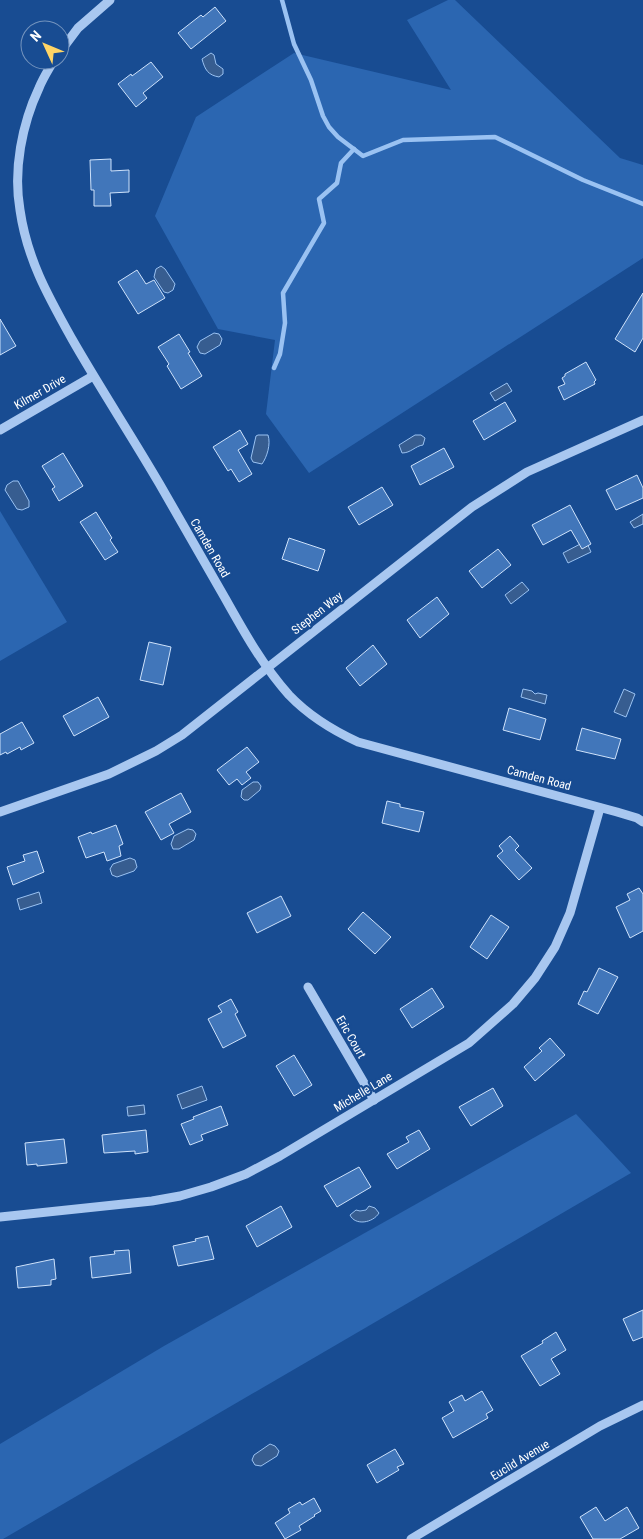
<svg xmlns="http://www.w3.org/2000/svg" width="643" height="1539" font-family="'Roboto Condensed',sans-serif">
<style>
.green{fill:#2b66b1}
.water{fill:#375d90;stroke:#9ac2f2}
.lines{fill:none;stroke-linecap:round;stroke-linejoin:round}
.stream{stroke:#9ac2f2;stroke-width:4.5}
.building{fill:#4176ba;stroke:#cee2fb}
.minor{stroke:#a8c7f0;stroke-width:9}
.labels{text-anchor:middle;stroke-width:4.5;stroke-linejoin:round;paint-order:stroke}
.street-label{font-size:12px;fill:#fff;stroke:#184c92}
</style>
<rect width="100%" height="100%" fill="#184c92"/>
<g class="green">
<polygon points="448,0 455,0 620,158 643,165 643,258 309,473 266,414 275,340 218,329 155,216 196,117 294,53 451,90 407,20"/>
<polygon points="0,511 67,622 0,661"/>
<polygon points="576,1114 631,1173 3,1539 0,1539 0,1444 164,1346"/>
</g>
<g class="water">
<path d="M211,53L214,55L216,64L223,69V74L219,77C208,75 205,70 202,59Z"/>
<polygon points="161,266 165,269 175,284 173,290 168,293 164,292 154,277 156,269"/>
<polygon points="214,333 219,334 222,339 220,345 205,354 200,353 197,347 200,341"/>
<polygon points="507,383 512,391 495,401 490,393"/>
<path d="M258,435H268C271,444 267,457 262,464L253,462L251,458L256,436Z"/>
<path d="M415,435H421L425,438L423,445C415,446 411,453 402,453L399,445Z"/>
<polygon points="13,481 18,481 29,501 29,507 22,510 17,509 5,490 7,485"/>
<polygon points="643,514 643,524 634,528 630,522"/>
<polygon points="586,541 591,552 568,563 563,553"/>
<polygon points="522,582 529,590 511,604 505,595"/>
<polygon points="523,689 532,691 535,694 538,693 547,695 545,704 521,697"/>
<polygon points="624,689 635,694 626,717 614,712"/>
<polygon points="253,782 258,782 261,786 260,790 248,800 244,800 241,797 242,790"/>
<polygon points="188,829 193,830 196,834 194,840 179,849 173,849 171,844 174,836"/>
<polygon points="130,858 135,860 137,867 134,871 117,877 112,875 110,869 113,864"/>
<polygon points="39,892 42,903 20,910 17,899"/>
<polygon points="202,1086 207,1100 182,1109 177,1095"/>
<polygon points="144,1105 145,1114 128,1116 127,1107"/>
<path d="M369,1206L375,1208L379,1213C373,1223 355,1226 350,1215L356,1210L360,1211L366,1210Z"/>
<polygon points="270,1444 275,1446 279,1451 277,1456 261,1466 255,1465 252,1460 254,1455"/>
</g>
<g class="lines">
<g class="stream">
<polyline points="282,0 294,44 311,80 323,116 329,127 338,137 363,156 403,140 495,137 583,180 643,204"/>
<polyline points="274,368 280,354 285,323 283,293 324,223 319,199 337,183 341,163 354,149"/>
</g>
</g>
<g class="building">
<polygon points="215,7 226,21 191,49 178,33 201,15 203,17"/>
<polygon points="151,62 163,77 143,93 147,98 136,107 118,84 131,74 132,76"/>
<polygon points="111,159 111,171 129,170 129,192 110,193 111,206 94,206 94,190 91,190 90,160"/>
<polygon points="137,270 146,284 154,280 165,298 138,314 118,282"/>
<polygon points="643,293 643,338 635,352 615,339"/>
<polygon points="0,319 16,346 0,355"/>
<polygon points="179,334 190,352 188,353 202,376 181,389 167,366 169,364 158,347"/>
<polygon points="586,362 596,380 594,382 595,384 564,400 558,387 565,384 562,378 565,376 565,374"/>
<polygon points="505,402 516,421 484,440 473,421"/>
<polygon points="240,430 248,444 238,450 252,474 239,482 231,469 228,471 213,447"/>
<polygon points="444,448 454,467 420,485 411,466"/>
<polygon points="63,453 83,486 59,501 52,489 55,487 42,466"/>
<polygon points="637,475 643,488 643,498 616,510 606,490"/>
<polygon points="382,487 393,505 359,525 348,507"/>
<polygon points="570,505 591,544 582,549 571,530 543,545 532,525"/>
<polygon points="96,512 112,538 110,540 118,552 105,560 80,522"/>
<polygon points="289,538 325,550 318,571 282,559"/>
<polygon points="498,549 511,565 482,588 469,571"/>
<polygon points="437,597 449,614 420,638 407,620"/>
<polygon points="149,642 171,647 163,685 140,680"/>
<polygon points="373,645 387,664 360,686 346,668"/>
<polygon points="98,697 109,717 74,736 63,716"/>
<polygon points="509,708 546,719 540,740 503,730"/>
<polygon points="22,722 34,743 21,750 20,747 7,754 6,752 0,755 0,734"/>
<polygon points="582,728 621,739 615,759 576,750"/>
<polygon points="247,747 259,762 246,772 251,778 242,785 237,779 229,785 217,770"/>
<polygon points="181,793 191,812 169,824 174,833 161,840 145,812"/>
<polygon points="387,801 400,804 400,807 424,812 419,832 382,823"/>
<polygon points="116,825 123,844 119,846 121,856 107,861 104,852 86,858 78,837 91,832 92,834"/>
<polygon points="510,836 519,846 515,850 532,868 519,880 497,856 503,851 499,846"/>
<polygon points="37,851 44,872 13,885 7,867 25,861 23,855"/>
<polygon points="639,888 643,894 643,931 630,938 616,907 630,900 627,894"/>
<polygon points="281,896 291,916 257,933 247,913"/>
<polygon points="363,912 391,937 375,954 348,929"/>
<polygon points="491,915 509,927 487,959 470,947"/>
<polygon points="599,968 618,977 598,1014 578,1004 584,991 587,992"/>
<polygon points="432,988 444,1007 412,1028 400,1009"/>
<polygon points="231,999 238,1012 235,1014 246,1036 223,1048 208,1019 222,1012 218,1006"/>
<polygon points="550,1038 565,1055 535,1081 524,1067 542,1051 539,1048"/>
<polygon points="294,1055 312,1085 294,1096 276,1066"/>
<polygon points="493,1088 503,1106 471,1126 459,1107"/>
<polygon points="221,1106 228,1125 201,1135 203,1140 190,1145 181,1124 194,1119 193,1117"/>
<polygon points="146,1130 148,1152 135,1154 135,1151 104,1153 102,1135"/>
<polygon points="419,1130 430,1149 397,1169 387,1154 409,1142 406,1137"/>
<polygon points="64,1139 67,1163 37,1166 37,1164 27,1165 25,1143"/>
<polygon points="359,1167 371,1187 337,1207 324,1186"/>
<polygon points="281,1206 292,1227 257,1247 246,1226"/>
<polygon points="208,1236 214,1259 178,1266 173,1246 196,1241 195,1239"/>
<polygon points="129,1250 131,1273 92,1278 90,1257 115,1254 114,1251"/>
<polygon points="54,1259 56,1279 51,1280 51,1285 18,1288 16,1267"/>
<polygon points="643,1310 643,1337 633,1341 623,1319"/>
<polygon points="556,1332 566,1350 551,1359 560,1374 540,1386 521,1356 543,1343 542,1341"/>
<polygon points="482,1391 493,1410 486,1414 488,1418 453,1438 442,1418 454,1411 449,1402 462,1395 465,1401"/>
<polygon points="395,1449 404,1464 397,1467 399,1470 377,1483 367,1465"/>
<polygon points="314,1498 321,1511 314,1515 315,1516 299,1526 301,1530 285,1539 275,1523 290,1513 288,1509 300,1502 302,1505"/>
<polygon points="596,1507 605,1521 627,1507 639,1528 620,1539 593,1539 580,1517"/>
</g>
<g class="lines">
<g class="minor">
<polyline points="60,52 78,28 110,0"/>
<path d="M54,60C49,69 43,78 39,88C22,124 13,170 20,210C27,259 48,296 72,339C100,388 131,435 159,483C181,522 203,560 225,598C244,632 263,666 289,695C309,716 332,730 358,742L617,812L637,818L643,822"/>
<polyline points="0,430 93,376"/>
<polyline points="0,812 109,774 156,751 182,735 472,507 527,472 643,420"/>
<polyline points="308,987 374,1100"/>
<polyline points="0,1217 152,1201 180,1196 211,1187 246,1174 280,1156 469,1043 513,1004 535,978 555,947 570,913 600,808"/>
<polyline points="411,1539 600,1426 643,1405"/>
</g>
</g>
<g class="labels">
<g class="street-label">
<text transform="translate(40 392) rotate(-30)" y="4">Kilmer Drive</text>
<text transform="translate(210 548) rotate(60)" y="4">Camden Road</text>
<text transform="translate(317 613) rotate(-38)" y="4">Stephen Way</text>
<text transform="translate(539 778) rotate(15)" y="4">Camden Road</text>
<text transform="translate(351 1037) rotate(60)" y="4">Eric Court</text>
<text transform="translate(363 1092) rotate(-31)" y="4">Michelle Lane</text>
<text transform="translate(520 1460) rotate(-31)" y="4">Euclid Avenue</text>
</g>
</g>
<g transform="translate(45 45) rotate(314)"><circle r="24" fill="#184c92" stroke="#7494be"/>
<path d="M0-4L9 19L0 12L-9 19Z" fill="#ffd566"/>
<text y="-8" font-size="14" font-weight="bold" text-anchor="middle" fill="#ffffff">N</text>
</g>
</svg>
